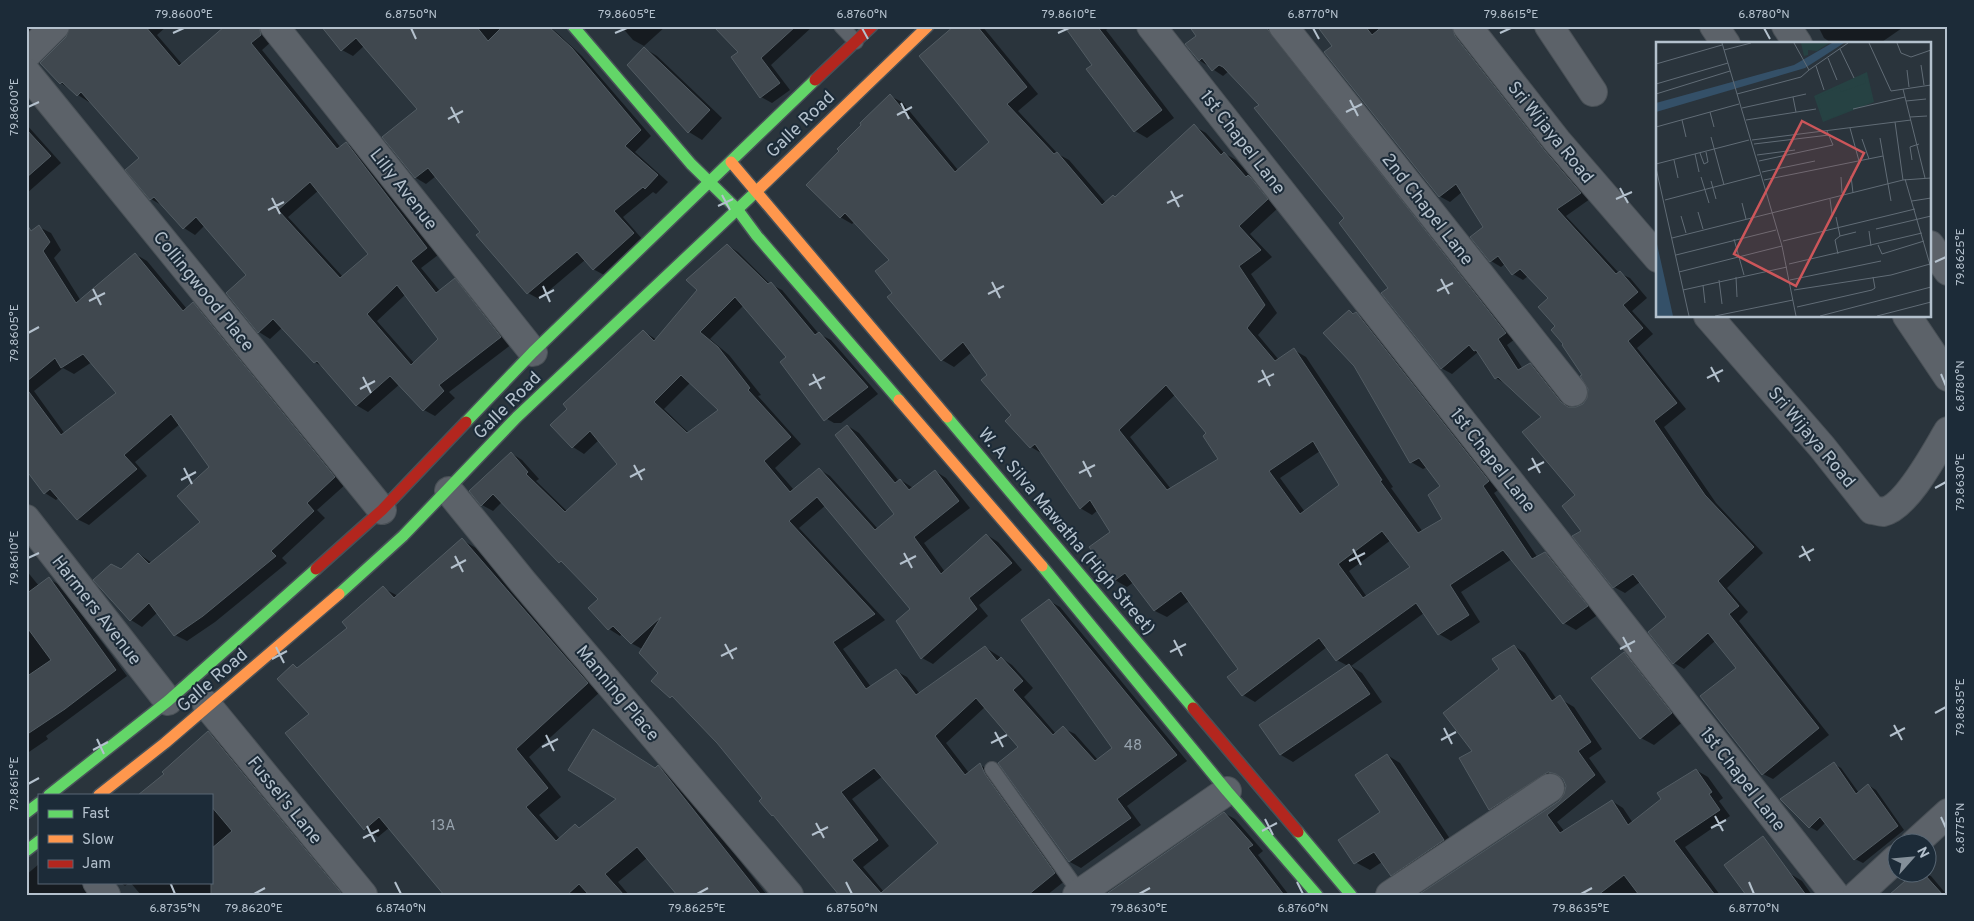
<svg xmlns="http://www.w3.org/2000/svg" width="1974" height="921" font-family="Overpass,sans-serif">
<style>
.shadow{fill:#0007;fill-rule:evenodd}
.building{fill:#40484f;stroke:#525c63;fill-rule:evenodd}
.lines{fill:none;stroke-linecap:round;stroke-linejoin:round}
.lane-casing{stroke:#495056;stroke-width:16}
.street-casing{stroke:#495056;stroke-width:30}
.fast-casing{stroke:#485158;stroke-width:14}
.slow-casing{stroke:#485158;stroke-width:14}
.jam-casing{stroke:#485158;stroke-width:14}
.lane{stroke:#5c6269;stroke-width:14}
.street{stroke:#5c6269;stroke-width:28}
.fast{stroke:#63d668;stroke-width:11}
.slow{stroke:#ff974d;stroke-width:11}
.jam{stroke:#b3261e;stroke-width:11}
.ticks{fill:none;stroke:#b4c1cd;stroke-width:2}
.labels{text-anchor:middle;stroke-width:4;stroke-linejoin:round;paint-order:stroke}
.number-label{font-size:15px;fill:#97a3ae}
.street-label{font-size:18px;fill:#b4c1cd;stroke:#1c2b38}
.inset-road{fill:none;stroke:#616c76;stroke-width:1}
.view{fill:#cc565a;fill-opacity:0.15;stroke:#cc565a;stroke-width:2.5}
.inset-edge{fill:none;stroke:#b4c1cd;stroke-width:2.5}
.neatline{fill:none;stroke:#b4c1cd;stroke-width:2}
.ticks-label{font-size:12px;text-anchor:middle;fill:#b4c1cd}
</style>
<rect width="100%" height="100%" fill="#2a343c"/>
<g class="shadow">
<polygon points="26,26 50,26 26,40"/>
<path d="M71,26H167L157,35L182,64L227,26H270L272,41L262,50L341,148L346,143L358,150L438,255L421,268L440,291L455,280L466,286L512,344L449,392L455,398L435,416L424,410L400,384L368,412L356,405L324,368L315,362L283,327L270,339L259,332L248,275L205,225L195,235L184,228L163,206L151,199L127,170L140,158L91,100L89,102L78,95L61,83L67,38ZM319,190L370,254L343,277L288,217ZM406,294L440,339L414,363L377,321Z"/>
<polygon points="322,26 548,26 555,31 582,56 651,136 635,152 668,182 656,194 653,192 623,217 643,240 604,275 593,269 585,260 539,299 528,293 478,235 481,233 436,176 426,184 416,178 384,137 418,109 364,46 353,56 342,50"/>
<polygon points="621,26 666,26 644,46 633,40"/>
<polygon points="715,26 813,26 771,65 790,90 772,103 761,97 740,52"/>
<path d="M957,26H982L1038,94L1018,111L1058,154L1069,160L1106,203L1115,198L1194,126L1206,133L1224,153L1236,160L1253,179L1260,183L1279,207L1250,234L1272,257L1251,274L1277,313L1258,335L1279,360L1294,350L1306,357L1393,487L1391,488L1423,532L1443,519L1442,486L1427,467L1423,469L1411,462L1349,311L1368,320L1501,488L1494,493L1538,558L1545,553L1557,560L1599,614L1576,630L1564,623L1512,559L1461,592L1480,622L1451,641L1439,634L1424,613L1351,666L1362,673L1382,702L1293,762L1281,755L1348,666L1337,660L1327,647L1255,702L1243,695L1240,669L1189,601L1167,617L1155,611L1134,582L1127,587L1115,580L1111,532L1098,510L1092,515L1080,508L1043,454L1031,447L989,375L972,352L954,367L942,360L889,297L893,293L891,261L855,221L852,224L840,217L841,151L890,96L902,102L958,170L991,142ZM1176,394L1208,434L1220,459L1171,489L1130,437ZM1320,451L1341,485L1305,512L1280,478ZM1391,540L1412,567L1367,597L1349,571Z"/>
<polygon points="1065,26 1112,26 1106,30 1174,118 1147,138 1135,131 1094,65"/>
<polygon points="1190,26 1268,26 1275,33 1232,73 1229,71 1223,76 1199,60 1198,36"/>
<polygon points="1322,26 1459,26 1590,199 1566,216 1619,273 1630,278 1647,298 1632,311 1653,334 1637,348 1686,409 1664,427 1716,503 1763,553 1727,588 1748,612 1739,621 1829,735 1773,779 1763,774 1738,668 1716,640 1684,669 1674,663 1668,617 1640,582 1625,593 1614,587 1574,536 1583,531 1577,496 1542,417 1506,384 1496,378 1478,352 1452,374 1441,368 1346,219 1261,105 1284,54 1294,60 1515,339 1507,345 1523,369 1530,364 1540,370 1570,408 1584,405 1589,398 1590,390 1584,375 1557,326 1550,298 1528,276 1523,280 1513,274 1505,264 1501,267 1491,261 1485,228 1462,192 1450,202 1439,196"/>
<polygon points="1818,26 1905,26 1879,44 1833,44 1824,38"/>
<polygon points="644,48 657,56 722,118 702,140 689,132 628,65"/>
<polygon points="26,124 61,163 26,194"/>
<path d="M39,227L51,233L61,250L54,258L81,301L135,254L147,261L187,309L193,304L204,310L346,484L317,510L325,518L282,558L287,563L215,622L187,641L175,635L158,612L142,627L131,620L95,580L121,571L139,554L152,563L202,522L211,467L180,424L135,462L147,476L89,525L77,519L59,497L56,500L45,493L26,448V235ZM92,362L118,393L65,434L34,391L63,368L74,374Z"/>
<path d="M727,245L738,252L770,284L782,290L819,334L831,340L878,394L841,423H834L822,416L788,357L744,305L710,339L729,355L761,395L758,396L801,444L775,468L794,490L819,469L830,476L878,529L896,514L848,426L859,433L899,481L901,480L913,488L935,471L946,478L970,508L924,543L945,572L987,535L998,542L1022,570L979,605L988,616L933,664L922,658L912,609L826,505L799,528L885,620L843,649L871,687L896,671L907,677L920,694L985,647L1012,665L1033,688L1024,697L1056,734L1063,728L1075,734L1098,760L1113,748L1049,601L1060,607L1187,761L1127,806L1141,825L1081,868L1070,862L1000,763L1020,747L985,707L946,743L969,773L980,765L991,771L1066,880L1047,895H839L813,859L760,801L763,799L718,742L679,702L653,681L660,673L642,649L631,643L622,634L620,636L609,629L599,599L502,502L493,511L482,505L511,453L522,460L539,479L536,481L568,512L619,464L599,440L584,454L573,447L552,425L643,331L657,340L698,290ZM691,382L720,410L689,433L664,409ZM883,776L940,843L884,892L863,867L889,846L852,799Z"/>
<polygon points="462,540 476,548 600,692 529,757 561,797 539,815 560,839 576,826 580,828 658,767 672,775 767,895 679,895 647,858 618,882 629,895 446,895 390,827 378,837 365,829 311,714 293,666 298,668 349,628 383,588 398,596"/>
<polygon points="26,570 39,586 49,579 60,585 127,676 46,736 48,739 26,754"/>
<polygon points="1514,646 1525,653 1558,701 1562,700 1574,707 1602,749 1589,758 1606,782 1557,822 1565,832 1612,801 1623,808 1633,823 1696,770 1708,777 1723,798 1719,801 1730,816 1685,847 1720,895 1421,895 1560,802 1565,795 1567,786 1564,779 1561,778 1501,816 1490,809 1474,751 1501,669"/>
<polygon points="1624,653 1637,661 1684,721 1654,745 1641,738"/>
<polygon points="208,733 217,738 346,895 141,895 130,882 211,882 211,795 152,785"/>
<polygon points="1387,755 1400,763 1456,848 1404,882 1391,875 1382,862 1370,870 1357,863 1340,840 1381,813"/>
<polygon points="1834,764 1841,768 1859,793 1868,785 1876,790 1904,830 1863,863 1855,859 1826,822 1817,831 1810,827"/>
<polygon points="1224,813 1235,819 1263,851 1258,855 1289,895 1115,895"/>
<polygon points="39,864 39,882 91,882 93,895 26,895 26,875"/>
<polygon points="1789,873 1802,881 1812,895 1764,895"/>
<polygon points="1915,874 1926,874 1931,876 1947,895 1891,895"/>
<polygon points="120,882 130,882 125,886"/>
</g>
<g class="building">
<path d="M70,26H145L179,66L225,26H259L261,35L251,43L337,149L346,142L427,248L411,261L436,293L455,278L501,337L439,385L444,391L423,411L390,376L356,406L317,361L314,363L273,319L258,333L226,293L246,275L196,217L183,229L154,197L150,200L125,170L139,158L81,92L77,96L62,82L60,84L40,63L66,37ZM310,182L368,254L340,278L278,210ZM397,285L438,339L411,365L367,314Z"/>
<polygon points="321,26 476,26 488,41 503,26 548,26 572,48 641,130 625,146 658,175 645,189 643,187 614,211 634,233 593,270 577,252 527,294 476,235 480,232 428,168 415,178 382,137 417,109 356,38 341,51"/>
<polygon points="713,26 796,26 761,58 780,83 760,98 731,57 738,52"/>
<path d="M954,26H977L1027,87L1007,104L1054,154L1057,152L1102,205L1113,195L1115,197L1194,124L1221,155L1224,152L1246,177L1248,175L1251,178L1268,199L1239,226L1261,250L1239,266L1265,305L1247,328L1275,361L1294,348L1382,480L1380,481L1418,533L1442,519L1428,495L1440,486L1419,458L1410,463L1354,366L1323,333L1349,310L1353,314L1356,312L1489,481L1483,486L1532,559L1545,552L1588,606L1563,624L1503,550L1450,585L1469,615L1438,635L1416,603L1336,661L1319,638L1242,696L1227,677L1238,669L1181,591L1154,611L1125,573L1114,581L1089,547L1110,532L1090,500L1080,509L1035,444L1030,448L1005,421L1011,415L981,380L987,375L963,342L941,361L887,297L892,293L875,271L889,260L845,213L840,218L806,185L839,151L837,149L861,125L860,123L890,94L955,172L989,142L919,56ZM1166,385L1206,433L1203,436L1218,459L1167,490L1119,430ZM1313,441L1339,485L1300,514L1269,471ZM1382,531L1410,567L1363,598L1338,564Z"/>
<polygon points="1064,26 1097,26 1162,110 1134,132 1086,69 1092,65"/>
<polygon points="1189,26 1265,26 1506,333 1498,339 1518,370 1530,363 1561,402 1568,407 1576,407 1583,404 1587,398 1588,389 1580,376 1582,375 1562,345 1563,344 1551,330 1555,326 1538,307 1548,298 1520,269 1512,275 1498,256 1490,262 1470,237 1483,227 1456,184 1439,197 1324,52 1332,46 1317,26 1365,26 1372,35 1383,26 1452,26 1455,36 1545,151 1581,193 1557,209 1616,274 1620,271 1638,292 1623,305 1643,328 1628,341 1677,403 1654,421 1705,495 1754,547 1718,581 1739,606 1729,614 1819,728 1762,775 1700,696 1736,668 1708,633 1673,664 1648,632 1666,617 1633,574 1613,588 1572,536 1581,531 1562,506 1575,495 1522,432 1541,417 1498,377 1495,379 1476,350 1474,351 1469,345 1441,369 1381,293 1388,288 1339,223 1344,218 1254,108 1259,105 1223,67 1219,65 1212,71 1202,58 1199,61 1185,44 1196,36"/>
<polygon points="644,47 710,110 688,133 627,65"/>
<polygon points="26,129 51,156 26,178"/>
<polygon points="26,223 31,231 39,225 50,242 43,251 76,303 135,253 183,311 193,302 335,477 307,503 314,511 271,551 276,556 203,616 174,636 149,603 130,621 93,580 111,564 121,569 138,553 149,564 200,522 177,496 209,467 171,414 124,455 137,469 77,520 50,489 44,494 26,470 26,388 61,435 116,393 83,354 61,368 55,358 26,382"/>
<path d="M727,244L768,284L771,282L815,335L819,332L868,387L824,421L780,362L786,357L735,297L700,332L718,347L750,388L748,390L791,437L764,461L790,492L819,468L875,530L894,514L835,435L847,425L895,483L900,479L909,490L935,470L959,501L914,537L941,574L986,534L1012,563L969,598L977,609L921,659L896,621L910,609L817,497L789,521L875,614L833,642L866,689L896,669L916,695L985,646L997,661L1001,657L1023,681L1013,690L1053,735L1063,726L1095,761L1112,748L1021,620L1049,599L1177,755L1117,799L1131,818L1069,862L998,763L1018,747L976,698L935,736L965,775L980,763L985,774L1055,873L1028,895H839L773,815L772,816L759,801L762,798L717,743L672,696L670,698L651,681L658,673L639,653L661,617L631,644L613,626L608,630L588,608L598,599L561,561L559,563L493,494L481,506L469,491L511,452L528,472L526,474L565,512L617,464L590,431L572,448L550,425L567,409L563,404L643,330L654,341L697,290L686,280ZM681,375L718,410L687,433L654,402ZM874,768L938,843L881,893L852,860L878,840L841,792Z"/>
<polygon points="462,538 588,683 516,749 548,788 526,807 556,841 575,824 579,828 616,799 568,770 593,729 655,768 658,765 761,895 677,895 637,847 605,874 624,895 589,895 579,884 567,895 444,895 379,817 364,830 285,733 309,714 277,679 293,664 297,668 347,628 342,622 383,586 394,598"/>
<polygon points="49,577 116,670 65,709 26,735 26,677 51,660 26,626 26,594"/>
<polygon points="1514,645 1552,701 1560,695 1591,742 1578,751 1595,775 1547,815 1560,833 1612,800 1628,825 1661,799 1657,793 1696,769 1712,792 1709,794 1720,810 1674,841 1715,895 1639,895 1624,875 1598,895 1418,895 1559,801 1564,794 1566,786 1563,779 1556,774 1548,772 1489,810 1459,758 1472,751 1443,713 1499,669 1492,659"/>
<polygon points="1624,652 1672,713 1640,739 1591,678"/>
<polygon points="1349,664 1370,694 1280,755 1259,725"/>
<polygon points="208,731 343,895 211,895 211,849 232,831 211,806 211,795 138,795 164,774 162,772"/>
<polygon points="1387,754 1444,840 1391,876 1374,852 1354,864 1338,840 1380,812 1355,775"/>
<polygon points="1834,762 1856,794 1868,784 1898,826 1854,860 1820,817 1809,828 1780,799"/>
<polygon points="1224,812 1253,845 1248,848 1284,895 1105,895"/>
<polygon points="1763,836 1806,895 1746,895 1724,865"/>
<polygon points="1913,874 1924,874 1943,895 1889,895"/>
</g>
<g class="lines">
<g class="lane-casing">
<g id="lane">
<polyline points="841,26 856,42"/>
<polyline points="992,769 1080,893"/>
</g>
</g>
<g class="street-casing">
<g id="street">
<polyline points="274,26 533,352"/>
<polyline points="1151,26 1835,895"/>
<polyline points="1283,26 1573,392"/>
<polyline points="1467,26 1557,141 1658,258"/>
<polyline points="1549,26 1593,92"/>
<polyline points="1714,26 1726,44"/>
<polyline points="1786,26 1798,44"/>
<polyline points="26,55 55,26"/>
<polyline points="26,72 382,510"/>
<polyline points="1930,245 1948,271"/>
<path d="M1708,316L1822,447L1872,510C1876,510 1880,512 1883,512C1907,507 1936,451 1948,431"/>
<polyline points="1907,316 1948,377"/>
<polyline points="449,491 523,582 789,895"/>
<polyline points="26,519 168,701"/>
<polyline points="207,705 363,895"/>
<polyline points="1914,844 1948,813"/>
<polyline points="97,882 106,895"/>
<polyline points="1077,895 1227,791"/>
<polyline points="1390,895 1550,788"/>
<polyline points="1857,895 1896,859"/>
</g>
</g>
<g class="fast-casing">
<g id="fast">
<polyline points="573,26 691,164 737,209 757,236 899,400"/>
<polyline points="947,417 1193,708"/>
<polyline points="466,422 533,352 815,80"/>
<polyline points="1042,566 1227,791 1317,895"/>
<polyline points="339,594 403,536 517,417 761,187"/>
<polyline points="49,795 168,701 316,569"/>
<polyline points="26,813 39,803"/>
<polyline points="1298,832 1351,895"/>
<polyline points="26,851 39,841"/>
</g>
</g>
<g class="slow-casing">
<g id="slow">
<polyline points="731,162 947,417"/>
<polyline points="761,187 928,26"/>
<polyline points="899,400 1042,566"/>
<polyline points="99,795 165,743 339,594"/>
</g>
</g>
<g class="jam-casing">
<g id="jam">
<polyline points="815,80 872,26"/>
<polyline points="316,569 382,510 466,422"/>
<polyline points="1193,708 1298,832"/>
</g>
</g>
<use href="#lane" class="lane"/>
<use href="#street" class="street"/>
<use href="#fast" class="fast"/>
<use href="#slow" class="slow"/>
<use href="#jam" class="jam"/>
</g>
<path class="ticks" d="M411,28L416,39M862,28L868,39M1313,28L1319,39M1764,28L1770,39M173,33L184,28M615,33L627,28M1058,33L1069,28M1500,33L1511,28M1350,100L1358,116M901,103L909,119M28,107L39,102M451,107L459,123M1346,112L1362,104M897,115L912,107M448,119L463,111M1620,188L1628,203M1171,191L1179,207M722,195L730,210M272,198L280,214M1616,199L1632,192M1167,203L1183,195M718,206L733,199M268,210L284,202M1935,262L1946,257M1441,279L1449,294M992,282L1000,298M543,286L550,302M93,289L101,305M1437,291L1453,283M988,294L1004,286M539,298L554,290M89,301L105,293M28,333L39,327M1711,367L1719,382M1262,370L1270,386M813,374L821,389M1941,374L1946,386M363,377L371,393M1707,378L1723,370M1258,382L1274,374M809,385L825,377M360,389L375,381M1532,458L1540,473M1083,461L1091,477M634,465L642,480M184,468L192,484M1528,470L1544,462M1079,473L1095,465M630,477L645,469M181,480L196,472M1935,488L1946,482M1802,546L1810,561M1353,549L1361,565M904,553L912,568M455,556L463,572M1799,557L1814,549M28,558L39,553M1349,561L1365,553M900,564L916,556M451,568L466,560M1623,637L1631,652M1174,640L1182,656M725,644L733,659M276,647L284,663M1620,649L1635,641M1170,652L1186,644M721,656L737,648M272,659L287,651M1935,713L1946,707M1894,725L1902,740M1444,728L1452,744M995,732L1003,747M546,735L554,751M1890,736L1905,728M97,739L104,754M1441,740L1456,732M991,743L1007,735M542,747L558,739M93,750L108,742M28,784L39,778M1715,816L1723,831M1941,817L1946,828M1265,819L1273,835M816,823L824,838M367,826L375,842M1711,828L1726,820M1262,831L1277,823M812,835L828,827M363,838L379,830M170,882L175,894M395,882L401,894M846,882L852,894M1297,882L1303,894M1749,882L1754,894M254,894L265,888M697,894L708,888M1139,894L1150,888M1581,894L1592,888"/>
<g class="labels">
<g class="number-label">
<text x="1133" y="750">48</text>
<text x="443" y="830">13A</text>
</g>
<g class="street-label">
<text transform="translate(800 124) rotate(-44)" y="6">Galle Road</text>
<text transform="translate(1551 132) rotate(51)" y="6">Sri Wijaya Road</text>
<text transform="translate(1243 142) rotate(52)" y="6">1st Chapel Lane</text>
<text transform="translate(404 189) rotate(52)" y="6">Lilly Avenue</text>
<text transform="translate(1428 209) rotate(52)" y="6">2nd Chapel Lane</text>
<text transform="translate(204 291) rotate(51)" y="6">Collingwood Place</text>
<text transform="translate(507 405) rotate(-45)" y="6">Galle Road</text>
<text transform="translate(1812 437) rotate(50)" y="6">Sri Wijaya Road</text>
<text transform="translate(1493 460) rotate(52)" y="6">1st Chapel Lane</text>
<text transform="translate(1067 531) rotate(50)" y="6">W. A. Silva Mawatha (High Street)</text>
<text transform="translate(97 610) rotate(52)" y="6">Harmers Avenue</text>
<text transform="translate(212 680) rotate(-41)" y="6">Galle Road</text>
<text transform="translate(618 693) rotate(50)" y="6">Manning Place</text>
<text transform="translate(1743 779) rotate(52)" y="6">1st Chapel Lane</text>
<text transform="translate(285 800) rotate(51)" y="6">Fussel's Lane</text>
</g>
</g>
<g transform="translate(1656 42)">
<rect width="275" height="275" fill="#2a343c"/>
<path d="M211,30L218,60L167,80L158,54Z" fill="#264243"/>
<path d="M145,1H173L161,9L152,8V13L148,14ZM211,32L216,59L168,79L161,55L183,45L185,50L210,41L208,34Z" fill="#264243"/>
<path d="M176,1H188L149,26L0,70V61L138,23ZM0,198L1,202L17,274H0Z" fill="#345068"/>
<path class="inset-road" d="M66,1L126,204L140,274M213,1L235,49L275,43M241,1L245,11L255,15L275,8M184,7L198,36M68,8L95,1M172,16L181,38M0,22L66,3M265,23L268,43M160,24L168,48M153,28L192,1M251,28L253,45M0,42L72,21M275,43V23M247,47L269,136M0,52L74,29M81,52L145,35L153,28L138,1M137,55L140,70M250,59L270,57M86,66L150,52M197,67L249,55M54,70L58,85M254,75L271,74M26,78L30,95M90,78L160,67M239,80L247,138M0,85L83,62M194,86L203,119M55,95L68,143M224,96L235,159M206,97L213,117M96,98L255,78M98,102L173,93M44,111L48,122L52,120L50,110M39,112L43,130M101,113L139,108M18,118L22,136M256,118L254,105L263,102M103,119L177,103L171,89M0,122L93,98M0,126L33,274M106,130L159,119M195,134L197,151M45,135L53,161M185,135L186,151M249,137L275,226M108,138L227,114M55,139L60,157M174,157L176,172M9,158L104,133M256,159L275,156M86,161L90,177M42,170L47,187M25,174L30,191M180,175L184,194L179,198L182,212M220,187L275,174M213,189L215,204M184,194L200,190M16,196L247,138L275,136M78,197L88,233M127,199L259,167M222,203L226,212L268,199M20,213L120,188M133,222L266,191M23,230L126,204M80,235L81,255M63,238L66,262M134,238L225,219M47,243L49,261M27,248L131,225M138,248L235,233L274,222M141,265L216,248L219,246L217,235M59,274L137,258M164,274L275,245M221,274L275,260"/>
<path class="view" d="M146,79L208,111L140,244L78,212Z"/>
<rect width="275" height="275" class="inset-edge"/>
</g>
<rect width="1974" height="921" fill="none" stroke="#1c2b38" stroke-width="55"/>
<rect x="38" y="794" width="175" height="90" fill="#1c2b38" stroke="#596774"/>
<rect x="48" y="810" width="25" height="8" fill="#63d668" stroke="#596774"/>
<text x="82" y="818" font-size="15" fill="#b4c1cd">Fast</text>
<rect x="48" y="835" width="25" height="8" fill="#ff974d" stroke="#596774"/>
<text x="82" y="844" font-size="15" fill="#b4c1cd">Slow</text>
<rect x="48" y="860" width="25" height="8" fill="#b3261e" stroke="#596774"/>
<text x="82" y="868" font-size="15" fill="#b4c1cd">Jam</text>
<g transform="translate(1912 858) rotate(63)"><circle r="24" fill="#1c2b38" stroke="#596774"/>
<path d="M0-4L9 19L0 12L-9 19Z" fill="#84909a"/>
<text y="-8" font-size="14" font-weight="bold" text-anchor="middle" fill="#b4c1cd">N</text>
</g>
<rect x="28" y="28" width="1918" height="866" class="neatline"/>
<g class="ticks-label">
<text x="184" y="18">79.8600°E</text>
<text x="411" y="18">6.8750°N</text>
<text x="627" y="18">79.8605°E</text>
<text x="862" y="18">6.8760°N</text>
<text x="1069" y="18">79.8610°E</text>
<text x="1313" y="18">6.8770°N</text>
<text x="1511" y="18">79.8615°E</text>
<text x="1764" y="18">6.8780°N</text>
<text transform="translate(14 107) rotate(-90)" y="4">79.8600°E</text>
<text transform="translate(1960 257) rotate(-90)" y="4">79.8625°E</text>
<text transform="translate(14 333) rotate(-90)" y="4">79.8605°E</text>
<text transform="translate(1960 386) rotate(-90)" y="4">6.8780°N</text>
<text transform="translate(1960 482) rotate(-90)" y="4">79.8630°E</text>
<text transform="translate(14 558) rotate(-90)" y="4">79.8610°E</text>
<text transform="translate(1960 707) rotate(-90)" y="4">79.8635°E</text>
<text transform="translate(14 784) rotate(-90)" y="4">79.8615°E</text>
<text transform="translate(1960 828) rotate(-90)" y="4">6.8775°N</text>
<text x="175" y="912">6.8735°N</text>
<text x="254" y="912">79.8620°E</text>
<text x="401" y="912">6.8740°N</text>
<text x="697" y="912">79.8625°E</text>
<text x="852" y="912">6.8750°N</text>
<text x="1139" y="912">79.8630°E</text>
<text x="1303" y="912">6.8760°N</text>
<text x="1581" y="912">79.8635°E</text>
<text x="1754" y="912">6.8770°N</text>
</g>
</svg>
